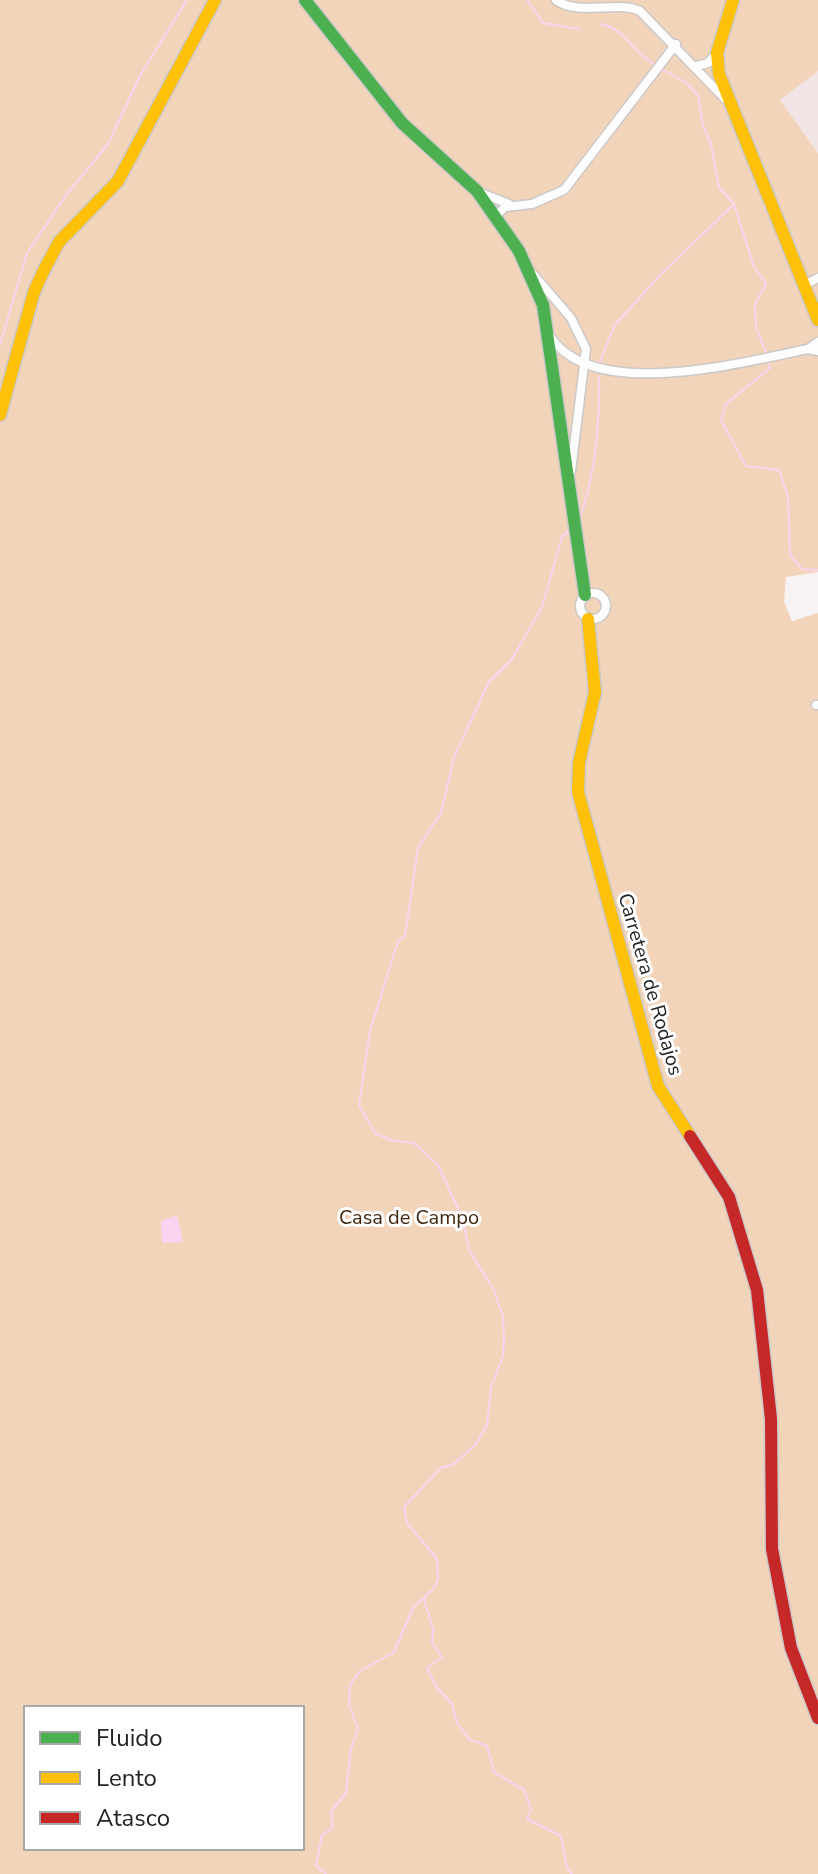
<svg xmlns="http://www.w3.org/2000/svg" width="818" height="1874" font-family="'Nunito Sans',sans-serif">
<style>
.built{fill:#f0e4e4}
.green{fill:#f2d4ba;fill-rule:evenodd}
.water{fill:#fad3f1}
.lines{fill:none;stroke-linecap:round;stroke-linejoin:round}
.stream{stroke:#fad3f1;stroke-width:2}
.street-casing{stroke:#cbc8c8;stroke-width:11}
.fast-casing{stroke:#cbc8c8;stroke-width:15}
.slow-casing{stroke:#cbc8c8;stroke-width:15}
.jam-casing{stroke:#cbc8c8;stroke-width:15}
.street{stroke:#fefdfd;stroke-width:8}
.fast{stroke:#4caf50;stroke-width:12}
.slow{stroke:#ffc107;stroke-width:12}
.jam{stroke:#c62828;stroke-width:12}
.labels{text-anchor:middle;stroke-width:6;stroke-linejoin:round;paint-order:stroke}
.street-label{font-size:20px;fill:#262423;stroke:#fff}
.park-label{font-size:20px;fill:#42280f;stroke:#fff}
</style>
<rect width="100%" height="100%" fill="#f7f3f3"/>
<polygon class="built" points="818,71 818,153 780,100"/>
<path class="green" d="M0,0H818V71L780,100L818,153V572L786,577L784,602L792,621L818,613V1874H0ZM26,1708H302V1848H26Z"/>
<polygon class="water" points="177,1215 183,1242 162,1243 161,1221"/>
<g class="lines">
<g class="stream">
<polyline points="527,0 543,23 579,29"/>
<path d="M601,24C628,30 632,53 657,66"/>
<polyline points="662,69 688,84 699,97 702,123 711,144 719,187 734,204 754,267 766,283 755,305 756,327 766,352"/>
<polyline points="0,345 27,253 66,195 108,144 141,74 187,0"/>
<polyline points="768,359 770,368 726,404 721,420 746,466 779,470 788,497 790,555 802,569 818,570"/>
<polyline points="600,362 614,326 661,274 732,206"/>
<path d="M580,518C595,475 600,422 599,377"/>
<polyline points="424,1599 433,1629 432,1643 442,1657 427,1668 437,1688 452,1704 457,1723 469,1739 487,1746 494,1772 524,1790 531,1809 527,1819 561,1836 567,1868 572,1874"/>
<polyline points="326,1874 316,1865 322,1835 333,1828 331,1811 346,1793 351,1749 358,1728 349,1705 350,1685 360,1671 394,1652 413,1608 433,1589 438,1579 437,1559 407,1523 404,1507 441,1468 454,1464 476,1444 487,1425 491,1388 503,1355 504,1340 503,1317 494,1290 469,1250 462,1217 438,1165 414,1143 390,1140 375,1133 359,1105 370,1031 398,941 405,936 418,848 441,813 454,757 489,682 512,659 542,607 562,537 568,531"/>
</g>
<g class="street-casing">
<g id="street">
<path d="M556,0C579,17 614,0 640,11L725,99"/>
<polyline points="696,66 708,63 717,53"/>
<polyline points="481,193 509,204"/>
<polyline points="496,216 505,207 532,204 564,190 676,44"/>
<polyline points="534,275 571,318 586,349 571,471"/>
<polyline points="804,285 818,278"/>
<path d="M550,336C593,403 743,362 808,349L818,351"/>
<polyline points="808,349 818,342"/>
<circle cx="593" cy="606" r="13"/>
<polyline points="816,705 818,705"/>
</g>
</g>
<g class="fast-casing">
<polyline id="fast" points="305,0 402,123 477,191 519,251 543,305 585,595"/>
</g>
<g class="slow-casing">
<g id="slow">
<polyline points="733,0 717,53 719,74 818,320"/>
<polyline points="0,415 34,292 44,270 59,242 118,181 215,0"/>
<polyline points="588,619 595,692 579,763 578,792 658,1086 690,1136"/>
</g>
</g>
<g class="jam-casing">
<polyline id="jam" points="690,1136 729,1197 757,1290 771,1419 772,1549 791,1648 818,1718"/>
</g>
<use href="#street" class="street"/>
<use href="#fast" class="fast"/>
<use href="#slow" class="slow"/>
<use href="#jam" class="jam"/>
</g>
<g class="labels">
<g class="street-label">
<text transform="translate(651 984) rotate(74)" y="7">Carretera de Rodajos</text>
</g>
<g class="park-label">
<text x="409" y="1224">Casa de Campo</text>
</g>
</g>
<rect x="24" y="1706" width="280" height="144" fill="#ffffff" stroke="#a8a7a7" stroke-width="2"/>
<rect x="40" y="1732" width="40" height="12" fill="#4caf50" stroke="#a8a7a7" stroke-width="2"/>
<text x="96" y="1746" font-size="24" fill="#262423">Fluido</text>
<rect x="40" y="1772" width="40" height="12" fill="#ffc107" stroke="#a8a7a7" stroke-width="2"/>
<text x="96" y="1786" font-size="24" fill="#262423">Lento</text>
<rect x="40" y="1812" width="40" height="12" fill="#c62828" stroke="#a8a7a7" stroke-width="2"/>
<text x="96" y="1826" font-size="24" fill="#262423">Atasco</text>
</svg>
